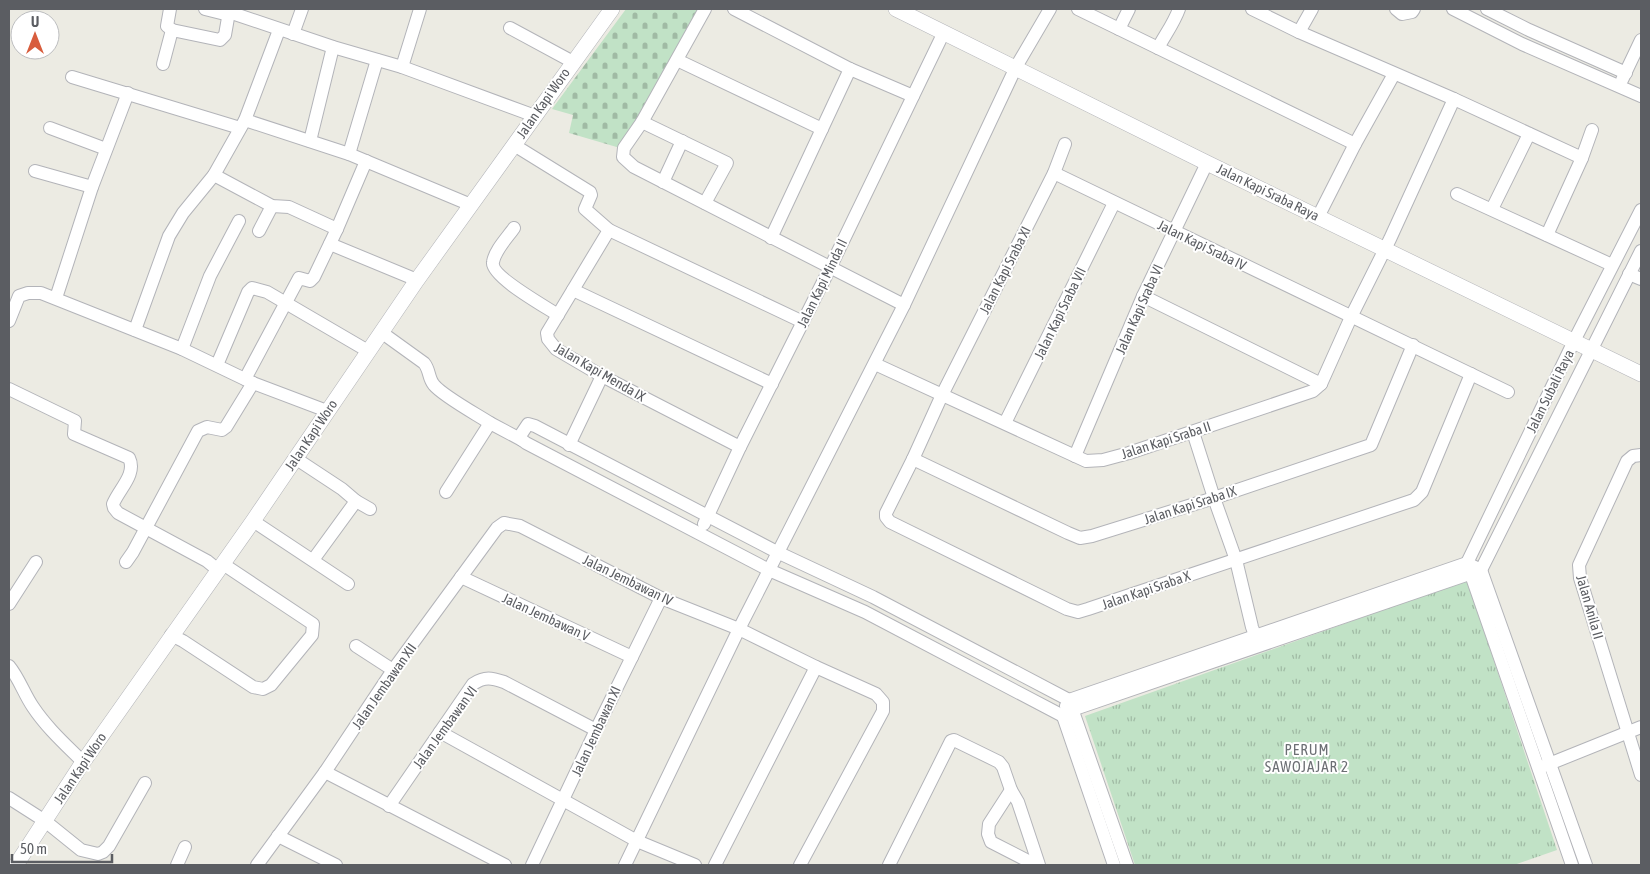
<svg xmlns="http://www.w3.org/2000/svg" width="1650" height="874" font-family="'Asap Condensed',sans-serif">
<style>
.cemetery{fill:url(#cemetery-stones)}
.park{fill:url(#park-tufts)}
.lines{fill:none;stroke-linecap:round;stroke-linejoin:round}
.minor-casing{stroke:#b3b4b9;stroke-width:14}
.tertiary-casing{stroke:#b3b4b9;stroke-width:16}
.minor{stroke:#fff;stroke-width:12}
.tertiary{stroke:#fff;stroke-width:15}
.labels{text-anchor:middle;stroke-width:4;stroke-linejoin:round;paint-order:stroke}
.street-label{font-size:14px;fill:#5b5d62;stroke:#fff}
.neighbourhood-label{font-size:15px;letter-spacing:1px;fill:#6c6f74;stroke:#fff}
</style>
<defs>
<pattern id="cemetery-stones" width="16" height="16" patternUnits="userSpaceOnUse" patternTransform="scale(1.25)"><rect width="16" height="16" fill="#c1e2c6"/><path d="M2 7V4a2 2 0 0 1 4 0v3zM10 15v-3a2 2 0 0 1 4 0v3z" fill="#a0baa4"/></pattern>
<pattern id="park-tufts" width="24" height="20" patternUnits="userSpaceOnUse" patternTransform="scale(1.25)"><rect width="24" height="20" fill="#c1e2c6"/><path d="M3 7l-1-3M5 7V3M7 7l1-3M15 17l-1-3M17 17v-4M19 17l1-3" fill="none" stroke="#a0baa4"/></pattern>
</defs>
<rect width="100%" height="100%" fill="#ecebe3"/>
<polygon class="cemetery" points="626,9 699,9 620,148 569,133 573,115 552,109"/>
<polygon class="park" points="1467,580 1557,850 1514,865 1135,865 1085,716"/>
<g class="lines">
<g class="minor-casing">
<g id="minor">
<polyline points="170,9 167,26 172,30"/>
<polyline points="205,9 229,15"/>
<polyline points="226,9 229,12 333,47 402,67 535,116"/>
<polyline points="705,9 642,122 624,148 623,157 634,167 904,305"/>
<polyline points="734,9 850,69 913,96"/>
<polyline points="1078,9 1355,144"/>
<polyline points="1252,9 1299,32 1454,99 1582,158 1592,130"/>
<polyline points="1396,9 1402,14 1412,12 1414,9"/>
<polyline points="1453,9 1522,44 1641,96"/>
<polyline points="1487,9 1529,30 1626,73"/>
<polyline points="510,28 573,62"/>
<polyline points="1119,29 1129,9"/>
<polyline points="1299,32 1312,9"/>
<polyline points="293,34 302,9"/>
<path d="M1158,48C1165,35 1174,23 1179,9"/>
<polyline points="677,60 822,129"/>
<polyline points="163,64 172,30 220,40 225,35 229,12"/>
<polyline points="402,67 420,9"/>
<polyline points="72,77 240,128"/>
<polyline points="1622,80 1641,40"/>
<polyline points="245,120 349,154 471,205"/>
<polyline points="642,122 727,163 705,203"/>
<polyline points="50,128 106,149"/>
<polyline points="310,141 333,47"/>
<polyline points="1065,144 1054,173 942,395 913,459 886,513 886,517 890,522 1067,609 1078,612 1088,609 1414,500 1422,492 1471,374"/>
<polyline points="514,145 590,192 591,195 585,209 609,230 803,322"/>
<polyline points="349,154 377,60"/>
<polyline points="35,171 92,187"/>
<polyline points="1054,173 1508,392"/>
<polyline points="214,175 272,206 289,207 337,229"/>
<polyline points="663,182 682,141"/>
<polyline points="1457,194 1612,265"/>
<polyline points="1492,209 1529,134"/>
<polyline points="1318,217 1355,144 1394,74"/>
<path d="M514,228C507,238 495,250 493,262C490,276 546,307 558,315"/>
<polyline points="609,230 547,333 548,339 556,349 602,376 740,447"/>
<polyline points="259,231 272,206"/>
<polyline points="1547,235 1582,158"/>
<polyline points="771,238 850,69"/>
<polyline points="330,244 417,280"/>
<polyline points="1629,274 1641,279"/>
<polyline points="573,290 772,384"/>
<polyline points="1143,296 1321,384"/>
<polyline points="56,298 92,187 128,93"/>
<polyline points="9,321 19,296 28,293 41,293 182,349 253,383 327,411"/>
<polyline points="135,330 169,236 183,213 214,175 245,120 279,30"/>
<path d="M381,332L424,363C430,370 428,378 434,385C443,396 476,414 490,423L446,492"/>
<polyline points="182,349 210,276 239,221"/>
<polyline points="875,364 1086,461 1103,460 1129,453 1313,391 1321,384 1351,317 1390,239 1454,99"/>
<polyline points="217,365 248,292 252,288 267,292 368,351"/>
<polyline points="245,379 299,278 310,281 314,277 337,229 366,161"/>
<path d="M9,389L75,421L74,434L129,458C137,474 119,489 113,504L114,508L118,513L207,561L218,570"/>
<polyline points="490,423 522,440"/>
<polyline points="1005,423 1114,203"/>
<polyline points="1193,432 1214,498 1236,560 1252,627 1258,644"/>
<polyline points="569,445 602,376"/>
<polyline points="1641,455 1633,456 1627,461 1579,565 1580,578 1641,775"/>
<polyline points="1075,456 1143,296 1207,163"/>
<polyline points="295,458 342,489 356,501 313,560"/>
<polyline points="913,459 1068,533 1080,538 1092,536 1214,498 1371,445 1413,345"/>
<polyline points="356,501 370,509"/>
<polyline points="253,521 348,584"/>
<polyline points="704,524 740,447 830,268 944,32"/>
<polyline points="126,562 133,552 198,431 207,427 222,430 226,427 253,383"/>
<polyline points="1481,570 1641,251"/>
<polyline points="461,577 632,657"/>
<polyline points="9,604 36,562"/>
<polyline points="171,635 183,641 253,687 263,689 271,685 312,635 313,624 223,564"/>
<polyline points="356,646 393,670"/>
<path d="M9,666C19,678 24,694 33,707C47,728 65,744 83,762"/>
<polyline points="1066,706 1069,700 1467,563 1481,570 1586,865"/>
<polyline points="1067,713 1072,710 1475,572"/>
<polyline points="1063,716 865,612 769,570 526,443 522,440 520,436 528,424 535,426 777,552 873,597 1069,700 1127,865"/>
<polyline points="1063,716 1114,865"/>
<polyline points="440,732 637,841 695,865"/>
<polyline points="1544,766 1641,727"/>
<polyline points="325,772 505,865"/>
<polyline points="1011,790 989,824 988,834 991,842 1036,865"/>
<polyline points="9,798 45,821 81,850 98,854 103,852 109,846 145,783"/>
<path d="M389,806L473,684C485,676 492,678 504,682L596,730"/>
<polyline points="278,836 336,865"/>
<polyline points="177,865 185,847"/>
<polyline points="257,865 325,772 393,670 497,528 504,523 520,526 661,598 739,629 816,667 876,694 883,702 883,711 800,865"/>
<polyline points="532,865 596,730 661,598"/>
<polyline points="625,865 739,629 904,305 1016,67 1050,9"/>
<polyline points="715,865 816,667"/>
<polyline points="889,865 951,741 954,740 999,762 1003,767 1011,790 1018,802 1039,865"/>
<polyline points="1572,865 1467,563 1574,341 1641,210"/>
</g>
</g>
<g class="tertiary-casing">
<g id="tertiary">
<polyline points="896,9 1207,163 1641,374"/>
<polyline points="16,865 83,762 253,521 417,280 612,9"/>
</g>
</g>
<use href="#minor" class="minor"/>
<use href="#tertiary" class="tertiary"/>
</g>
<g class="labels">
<g class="street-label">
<text transform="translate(543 103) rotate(-55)" y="5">Jalan Kapi Woro</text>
<text transform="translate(1268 192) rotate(26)" y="5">Jalan Kapi Sraba Raya</text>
<text transform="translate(1202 245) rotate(26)" y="5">Jalan Kapi Sraba IV</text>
<text transform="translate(1005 270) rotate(-63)" y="5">Jalan Kapi Sraba XI</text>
<text transform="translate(822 283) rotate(-64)" y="5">Jalan Kapi Minda II</text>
<text transform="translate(1139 309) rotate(-66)" y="5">Jalan Kapi Sraba VI</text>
<text transform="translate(1060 313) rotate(-64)" y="5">Jalan Kapi Sraba VII</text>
<text transform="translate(600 372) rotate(30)" y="5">Jalan Kapi Menda IX</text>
<text transform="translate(1550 391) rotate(-64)" y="5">Jalan Subali Raya</text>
<text transform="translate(311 435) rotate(-56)" y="5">Jalan Kapi Woro</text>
<text transform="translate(1166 440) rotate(-18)" y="5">Jalan Kapi Sraba II</text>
<text transform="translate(1190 505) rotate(-18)" y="5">Jalan Kapi Sraba IX</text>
<text transform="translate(628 580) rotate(26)" y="5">Jalan Jembawan IV</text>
<text transform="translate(1146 590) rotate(-19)" y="5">Jalan Kapi Sraba X</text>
<text transform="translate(1590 607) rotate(74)" y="5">Jalan Anila II</text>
<text transform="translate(546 617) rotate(25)" y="5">Jalan Jembawan V</text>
<text transform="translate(384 686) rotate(-55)" y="5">Jalan Jembawan XII</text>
<text transform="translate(445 727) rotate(-54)" y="5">Jalan Jembawan VI</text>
<text transform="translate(596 731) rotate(-65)" y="5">Jalan Jembawan XI</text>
<text transform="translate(80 768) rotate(-56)" y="5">Jalan Kapi Woro</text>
</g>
<g class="neighbourhood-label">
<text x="1307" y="755">PERUM<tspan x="1307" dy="17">SAWOJAJAR 2</tspan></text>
</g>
</g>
<rect width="1650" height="874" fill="none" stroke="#5b5d62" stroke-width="20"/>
<g transform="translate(35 35)"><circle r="24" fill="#ffffff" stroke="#bdbec0"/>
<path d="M0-4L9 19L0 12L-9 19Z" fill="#d85d3d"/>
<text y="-8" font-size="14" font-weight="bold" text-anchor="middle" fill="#5b5d62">U</text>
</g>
<path d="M12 854v8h100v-8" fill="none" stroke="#5b5d62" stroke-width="2.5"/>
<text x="20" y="854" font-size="15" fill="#5b5d62" stroke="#ffffff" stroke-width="4" paint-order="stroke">50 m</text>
</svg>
